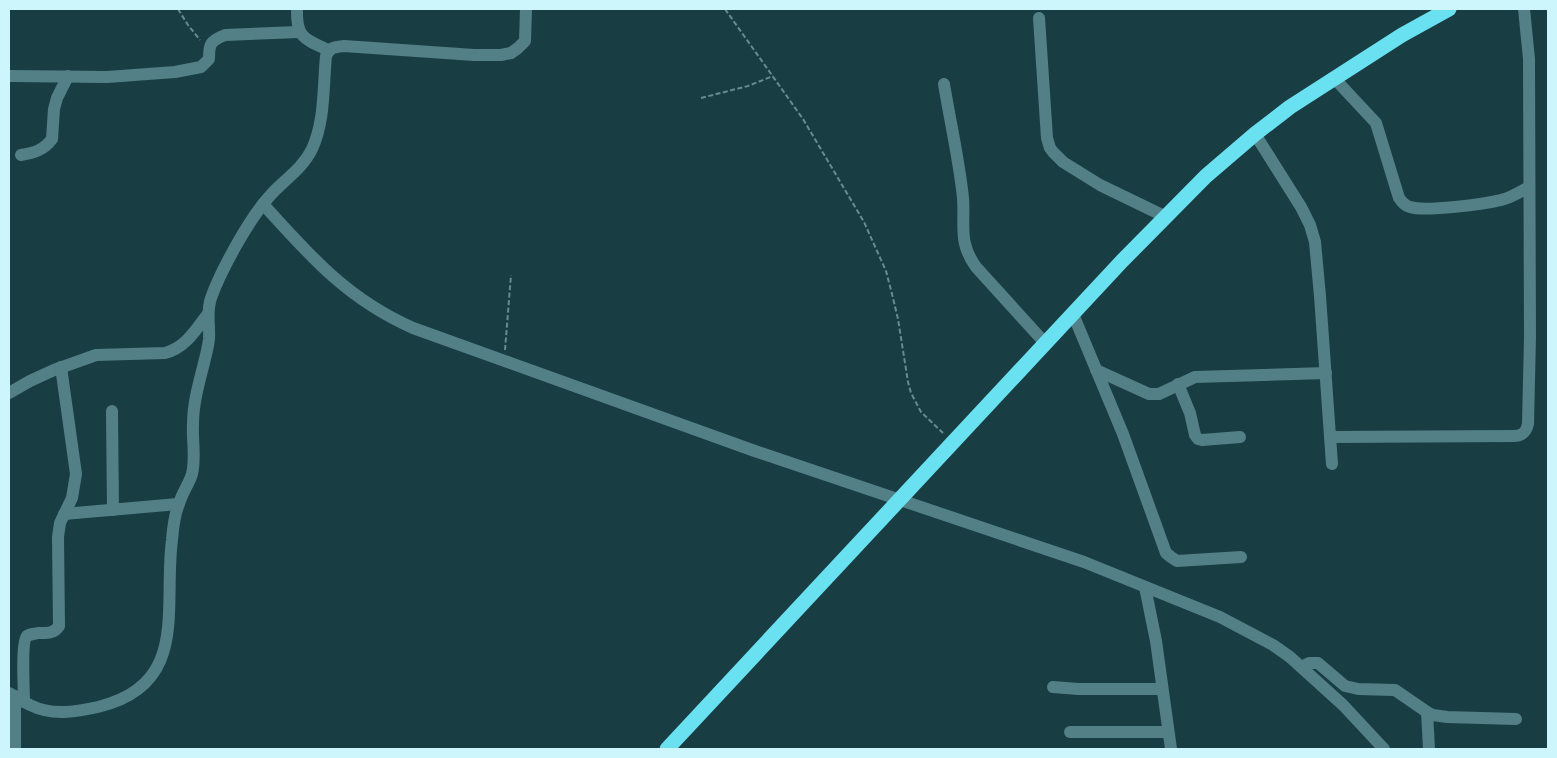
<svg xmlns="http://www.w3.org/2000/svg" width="1557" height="758" font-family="Spectral,serif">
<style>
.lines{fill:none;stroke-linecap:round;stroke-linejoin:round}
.path{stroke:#648c91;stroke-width:2;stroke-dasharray:5 2.5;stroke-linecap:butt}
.minor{stroke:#537f86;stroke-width:12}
.highway{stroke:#6ae1f1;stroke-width:15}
</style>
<rect width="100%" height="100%" fill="#183e43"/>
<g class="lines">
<g class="path">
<polyline points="178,9 188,25 200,40"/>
<polyline points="725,9 803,119 864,222 886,271 892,294 898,319 908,382 911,393 921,412 943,433"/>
<polyline points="701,98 748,86 773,76"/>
<polyline points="505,350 511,275"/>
</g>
<g class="minor">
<path d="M297,9C296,37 304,39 328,50"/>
<polyline points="1039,18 1047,138 1050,148 1053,152 1063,162 1100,185 1164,216"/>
<path d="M9,76L107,77L175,72L201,67L209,59C209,44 210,41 225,35L299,32"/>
<path d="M1334,78L1376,123L1399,198C1402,202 1405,206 1410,207C1425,212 1485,204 1501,200C1511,198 1520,192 1529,187"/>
<path d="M944,84C950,121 959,159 963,198C965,226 958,242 976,267L1045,343"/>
<polyline points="1255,134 1301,207 1310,225 1315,242 1320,296 1332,464"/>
<path d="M21,155C34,153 44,150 52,139L54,109L57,98L68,76"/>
<path d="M263,204C310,256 347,299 413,328L752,450L1084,562L1220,617L1273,645L1290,657L1343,705L1384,749"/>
<polyline points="1073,314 1123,434 1166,553 1171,557 1177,561 1241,557"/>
<polyline points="1096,370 1149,394 1159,394 1195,377 1326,373"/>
<polyline points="1178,384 1190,413 1195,435 1198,439 1202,440 1240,437"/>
<path d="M9,393L30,381L54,370L96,355L165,353C185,348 195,331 207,315"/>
<polyline points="112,411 113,510"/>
<path d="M1330,437L1513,436C1522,436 1526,433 1528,424L1530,337L1529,59L1524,9"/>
<polyline points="64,514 178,504"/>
<polyline points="1145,587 1156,641 1171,749"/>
<polyline points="1301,667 1309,663 1318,663 1345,686 1358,689 1395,690 1427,712 1433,715 1447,717 1516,719"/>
<polyline points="1053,687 1078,689 1162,689"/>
<path d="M9,693C16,697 23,702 30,705C52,716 75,712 98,707C190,685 163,608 172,540C173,528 174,515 179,504C182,493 189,484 192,474C196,458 192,440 193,424C193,405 198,386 203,367C205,358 208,349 209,339C210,324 206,313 211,298C221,270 248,221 268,198C282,181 302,170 312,149C325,121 323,87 326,56C330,47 335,47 344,46L474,55H501L511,53L518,48L525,41L526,9"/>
<path d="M24,702C24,691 21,642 27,636C30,634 34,634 38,633C46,633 54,634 59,626L58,537L60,523L72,498L76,474L61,367"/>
<polyline points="1427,712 1429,749"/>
<polyline points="1070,732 1168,732"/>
<polyline points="15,749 15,696"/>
</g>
<polyline class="highway" points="667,749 1122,261 1206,176 1255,134 1290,107 1402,35 1449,9"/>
</g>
<rect width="1557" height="758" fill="none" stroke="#ccf6fc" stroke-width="20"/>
</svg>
